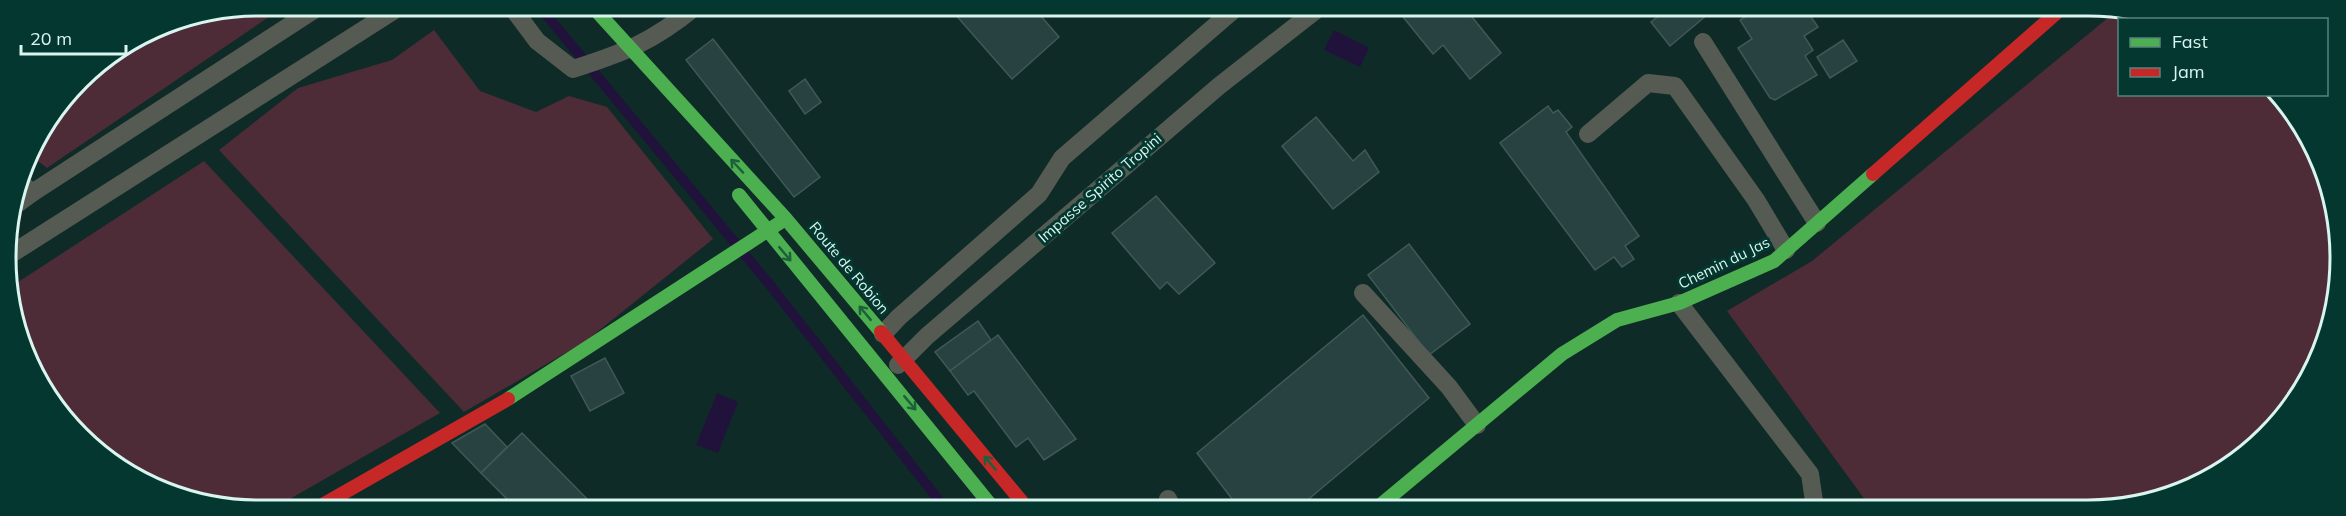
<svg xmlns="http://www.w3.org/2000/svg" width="2346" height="516" font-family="Mulish,sans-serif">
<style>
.green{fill:#4d2b37}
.water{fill:#21123c}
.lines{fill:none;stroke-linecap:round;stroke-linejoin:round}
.stream{stroke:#21123c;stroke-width:10}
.building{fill:#284241;stroke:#405957;stroke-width:1.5}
.lane{stroke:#555b52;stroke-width:18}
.fast{stroke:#4caf50;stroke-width:14}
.jam{stroke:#c62828;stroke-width:14}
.oneway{stroke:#1d613b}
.labels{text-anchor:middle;stroke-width:6;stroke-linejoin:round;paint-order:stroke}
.street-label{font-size:15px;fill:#d8f6ef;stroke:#03372f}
.rim{fill:none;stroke:#d8f6ef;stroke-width:3}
</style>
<rect width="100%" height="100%" fill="#0f2b27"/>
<g class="green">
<polygon points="258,6 285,6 47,168 30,155 32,146 92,69 162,25"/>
<polygon points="2120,8 2154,19 2120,20 2120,94 2276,95 2288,105 2331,193 2338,291 2314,370 2266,436 2199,484 2121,508 1871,508 1727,311 1812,261"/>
<polygon points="434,30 480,91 536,112 569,96 607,107 713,239 586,341 464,412 219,150 298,88 392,60"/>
<polygon points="204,161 440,413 274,508 225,508 132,476 58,412 19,339 12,286"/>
</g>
<g class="water">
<polygon points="1334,30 1369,48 1360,67 1324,50"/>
<polygon points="717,393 738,402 718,453 696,445"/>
</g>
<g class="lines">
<polyline class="stream" points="539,6 770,285 945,508"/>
</g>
<g class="building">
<polygon points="960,7 1033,7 1059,37 1012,79 954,13"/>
<polygon points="1395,7 1464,7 1501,53 1470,79 1443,45 1433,54"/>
<polygon points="1668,8 1701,8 1707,15 1670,46 1651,22"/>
<polygon points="1759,8 1805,8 1818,27 1804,36 1813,50 1805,56 1817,75 1775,100 1770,98 1738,48 1752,39 1740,20"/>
<polygon points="713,39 820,177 794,197 686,60"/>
<polygon points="1843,40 1857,61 1830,78 1817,57"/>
<polygon points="805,79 821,102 805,114 789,91"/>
<polygon points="1548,106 1553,113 1558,110 1572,127 1566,132 1639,236 1625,246 1634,259 1622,267 1614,257 1595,270 1500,143"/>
<polygon points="1316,117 1353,161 1365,150 1379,172 1333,209 1282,146"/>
<polygon points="1156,196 1215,263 1179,294 1167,282 1160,289 1112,233"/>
<polygon points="1409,244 1470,324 1429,355 1368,275"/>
<polygon points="1363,315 1429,398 1298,508 1239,508 1197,453"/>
<polygon points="978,321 991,340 950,371 935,352"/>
<polygon points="998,335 1076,439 1044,460 1028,438 1016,447 974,391 968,395 950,371"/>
<polygon points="605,358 624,393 590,411 571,376"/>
<polygon points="485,424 507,447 481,473 452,443"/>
<polygon points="522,433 596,508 516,508 481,473"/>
</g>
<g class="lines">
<g class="lane">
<path d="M511,6L537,41L573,69C626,52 652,42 695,7"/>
<polyline points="1703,42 1817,223"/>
<polyline points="1588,134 1648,83 1675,86 1756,200 1786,250"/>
<polyline points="22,184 32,193 320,6"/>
<polyline points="17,204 32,193"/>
<polyline points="8,256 401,6"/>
<polyline points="1363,293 1449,387 1477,425"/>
<polyline points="1679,303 1810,474 1815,508"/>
<polyline points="883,334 899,317 1039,194 1062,158 1237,7"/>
<polyline points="898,365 927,336 1219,86 1320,7"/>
<polyline points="1168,499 1172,508"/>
</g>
<g class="fast">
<polyline points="592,6 786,219 881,332"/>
<polyline points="739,195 993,508"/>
<polyline points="508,399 784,220"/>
<polyline points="1377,508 1562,354 1617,320 1679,303 1774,261 1873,174"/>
</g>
<g class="jam">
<polyline points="1873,174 2062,8"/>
<polyline points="881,332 1027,508"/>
<polyline points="317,508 508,399"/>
</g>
</g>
<defs><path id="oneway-shaft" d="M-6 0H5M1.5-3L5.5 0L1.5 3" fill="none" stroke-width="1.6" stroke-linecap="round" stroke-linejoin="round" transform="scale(1.5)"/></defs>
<g class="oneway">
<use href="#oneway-shaft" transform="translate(737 166) rotate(-133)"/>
<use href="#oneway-shaft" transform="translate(785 254) rotate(50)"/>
<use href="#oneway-shaft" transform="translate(865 313) rotate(-130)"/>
<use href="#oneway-shaft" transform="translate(910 403) rotate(50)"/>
<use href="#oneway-shaft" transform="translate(990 463) rotate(-130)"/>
</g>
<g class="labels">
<g class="street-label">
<text transform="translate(1100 188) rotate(-41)" y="5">Impasse Spirito Tropini</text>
<text transform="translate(1724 263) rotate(-26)" y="5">Chemin du Jas</text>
<text transform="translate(849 268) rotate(50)" y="5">Route de Robion</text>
</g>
</g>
<path d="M0 0H2346V516H0ZM258 16H2088A242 242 0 0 1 2330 258V258A242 242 0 0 1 2088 500H258A242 242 0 0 1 16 258V258A242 242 0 0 1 258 16Z" fill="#03372f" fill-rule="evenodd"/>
<path class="rim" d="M258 16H2088A242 242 0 0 1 2330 258V258A242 242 0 0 1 2088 500H258A242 242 0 0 1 16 258V258A242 242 0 0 1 258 16Z"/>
<rect x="2118" y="18" width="210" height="78" fill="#03372f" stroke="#58837c" stroke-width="1.5"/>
<rect x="2130" y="38" width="30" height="9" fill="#4caf50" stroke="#58837c" stroke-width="1.5"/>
<text x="2172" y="48" font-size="18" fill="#d8f6ef">Fast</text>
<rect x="2130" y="68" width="30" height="9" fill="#c62828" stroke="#58837c" stroke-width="1.5"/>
<text x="2172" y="78" font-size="18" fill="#d8f6ef">Jam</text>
<path d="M21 45v9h105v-9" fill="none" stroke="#d8f6ef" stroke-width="3"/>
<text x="30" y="45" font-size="18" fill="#d8f6ef" stroke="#03372f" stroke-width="4.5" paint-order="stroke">20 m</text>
</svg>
